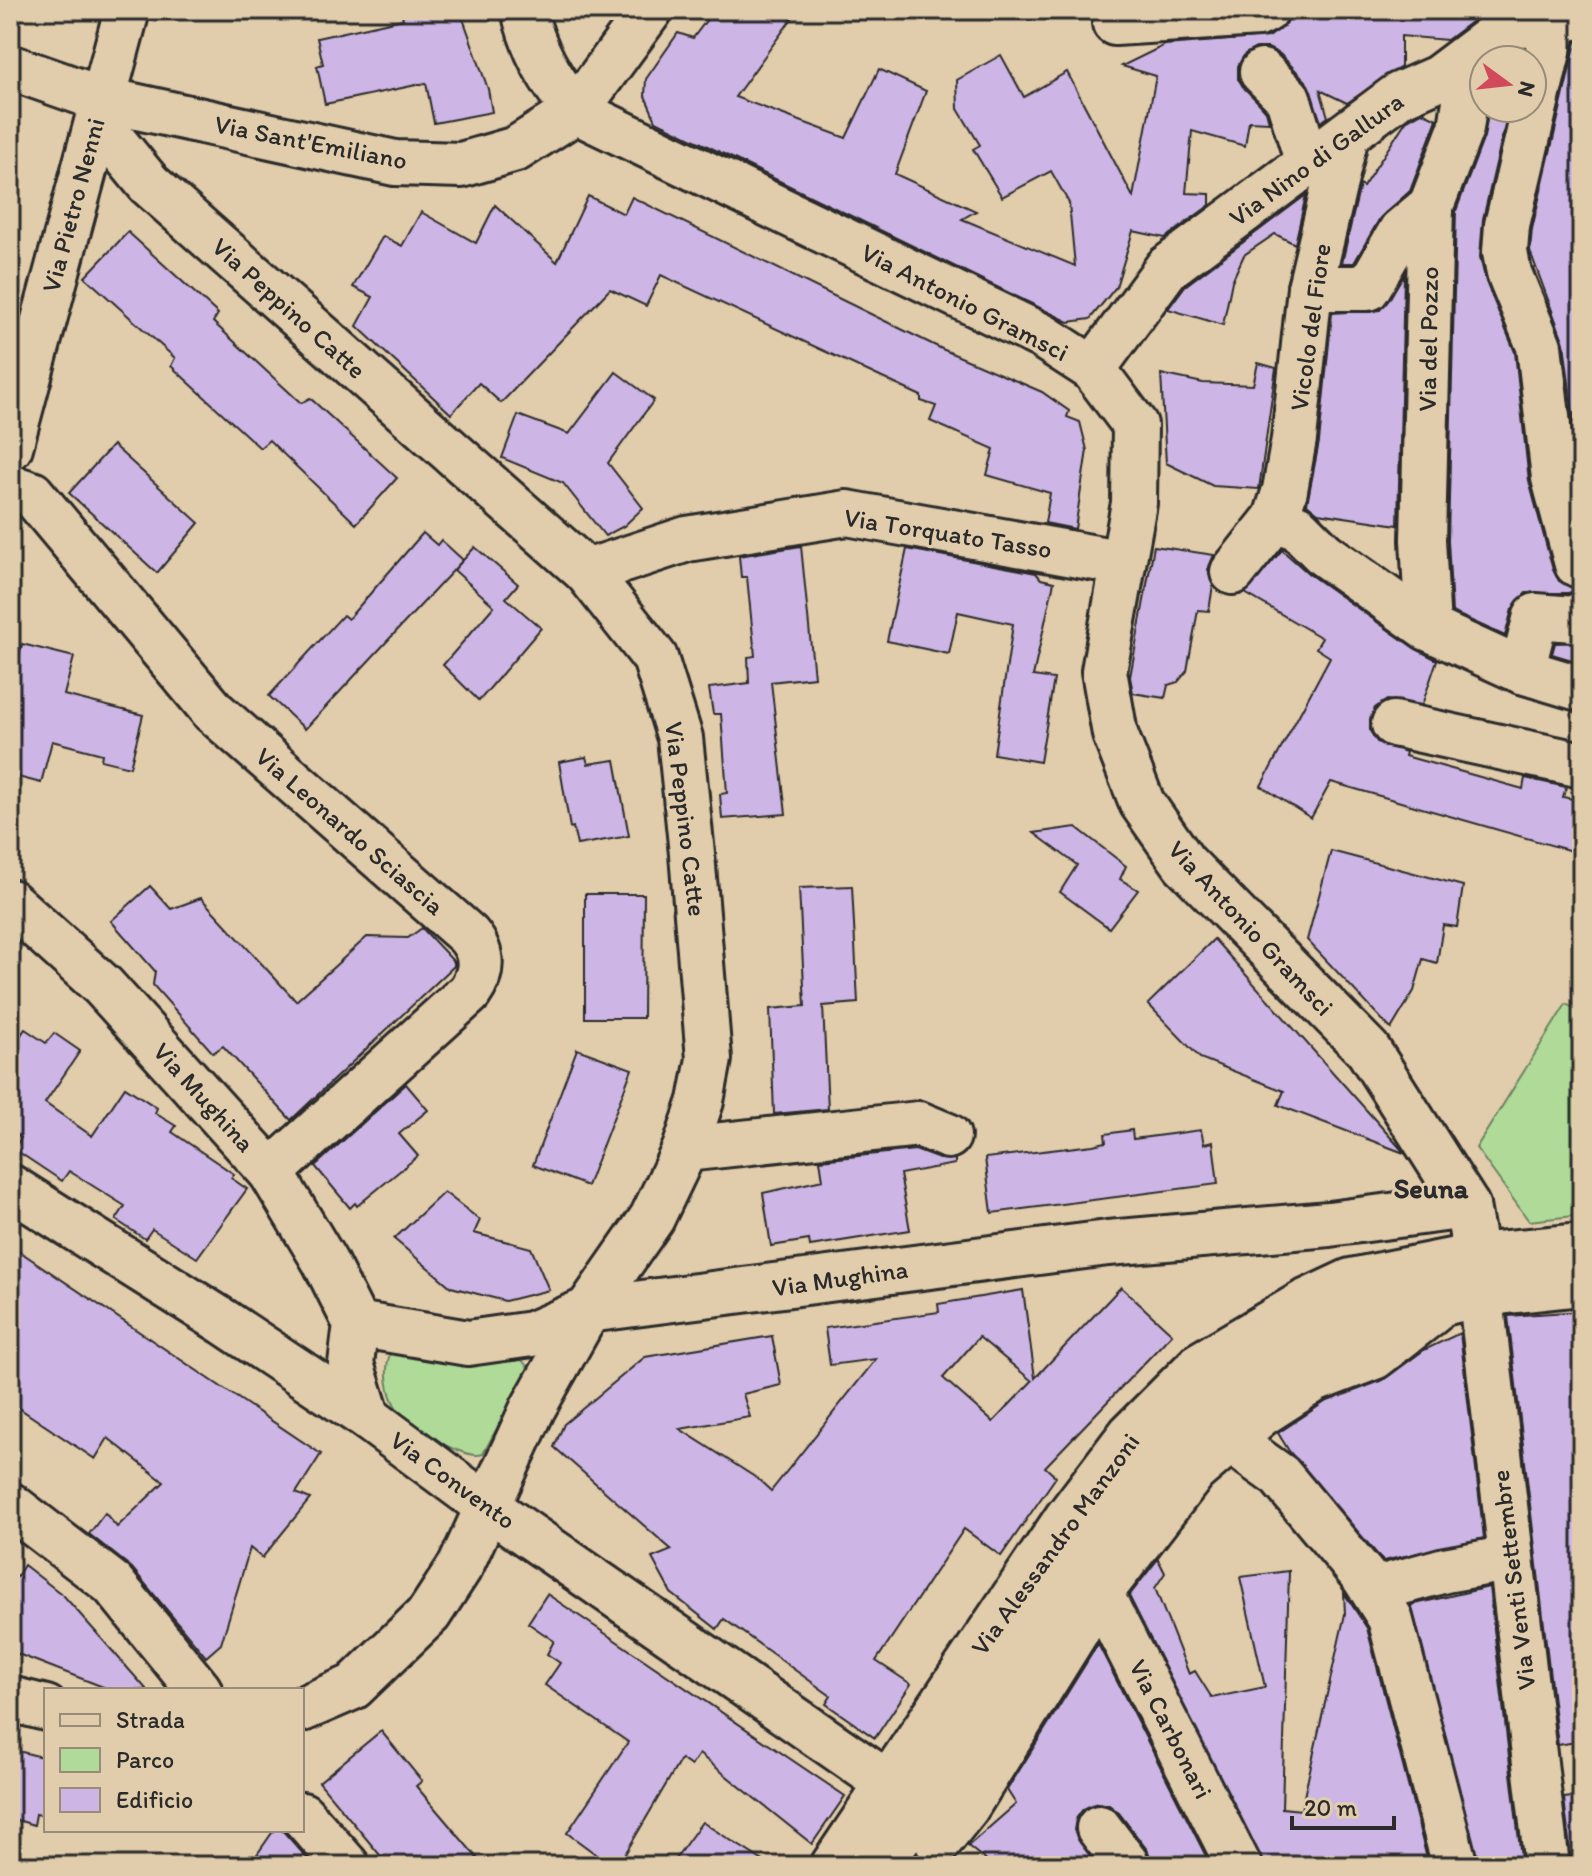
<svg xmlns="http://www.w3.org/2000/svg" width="1592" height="1876" font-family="Itim,sans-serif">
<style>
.green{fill:#afda98;stroke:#6d8262;stroke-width:2}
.building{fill:#cdb6e6;stroke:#2b2b2b;stroke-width:2;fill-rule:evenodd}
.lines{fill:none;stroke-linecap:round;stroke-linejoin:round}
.minor-casing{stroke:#2b2b2b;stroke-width:50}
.minor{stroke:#e1ccab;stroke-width:44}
.labels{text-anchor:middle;stroke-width:6;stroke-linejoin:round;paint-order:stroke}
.street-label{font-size:26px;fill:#2b2b2b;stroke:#e1ccab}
.neighbourhood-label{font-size:28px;font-weight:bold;fill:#2b2b2b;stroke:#e1ccab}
</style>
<rect width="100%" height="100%" fill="#e1ccab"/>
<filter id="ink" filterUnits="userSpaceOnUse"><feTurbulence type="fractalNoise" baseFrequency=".0125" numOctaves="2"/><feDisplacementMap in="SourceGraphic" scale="16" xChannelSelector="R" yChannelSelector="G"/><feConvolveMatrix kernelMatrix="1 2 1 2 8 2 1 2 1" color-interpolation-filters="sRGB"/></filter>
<g filter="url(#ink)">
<g class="green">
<polygon points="1566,1004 1582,1013 1582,1215 1529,1221 1476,1148"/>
<path d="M405,1348L462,1365L522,1360L529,1369L483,1454C464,1461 408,1426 397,1409C387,1393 384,1370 390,1354Z"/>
</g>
<g class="building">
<polygon points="401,10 460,10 488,89 492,112 434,123 426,83 325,104 317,66 323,64 317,38 403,19"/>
<polygon points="714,10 798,10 735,97 846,138 879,69 926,91 895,174 976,211 962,219 1075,266 1069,203 1051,171 1002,197 973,149 980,145 958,109 957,80 1001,55 1024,97 1067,72 1133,197 1156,76 1122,66 1165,45 1269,37 1286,24 1290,15 1308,17 1308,10 1487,10 1447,40 1401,36 1401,67 1347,103 1320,90 1328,117 1321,122 1306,81 1280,54 1268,48 1256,48 1245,54 1238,66 1238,79 1266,111 1269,122 1249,121 1245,146 1192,131 1186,193 1210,194 1210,205 1165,238 1133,231 1116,287 1090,319 1069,322 656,121 645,96 646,79 678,33 693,38"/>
<polygon points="1582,41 1582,486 1564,343 1530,251 1532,229 1576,42"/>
<polygon points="1489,108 1509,108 1483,219 1480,257 1486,282 1515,352 1529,481 1553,570 1559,581 1578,590 1568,593 1526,593 1512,609 1505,636 1452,612 1448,540 1456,211 1484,137"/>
<polygon points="1422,112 1437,119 1410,191 1380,218 1354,263 1342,263 1360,185 1363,187 1406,121"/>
<polygon points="1306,195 1295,244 1275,234 1244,255 1232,281 1223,325 1168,309 1185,286"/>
<polygon points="588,196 624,214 632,197 942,349 1042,392 1069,411 1067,417 1080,422 1087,450 1075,529 1045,523 1050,493 987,475 994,449 930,421 936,406 921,401 921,396 661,275 646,306 610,289 501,403 479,383 451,414 357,326 373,297 353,287 383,236 402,246 421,212 476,243 495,205 557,262"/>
<polygon points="128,232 218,314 213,322 301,403 310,398 397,478 356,524 269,440 260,448 171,366 175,358 85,277"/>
<polygon points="1404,275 1398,525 1318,513 1307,504 1319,442 1332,313 1380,310"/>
<polygon points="1258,363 1276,368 1259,489 1213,486 1166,463 1161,374 1203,383 1253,385"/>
<polygon points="616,372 654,400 608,463 643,508 624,526 605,536 563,483 502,458 518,415 569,434"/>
<polygon points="113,445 199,523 157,573 69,493"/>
<polygon points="423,533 437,545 441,540 463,560 305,729 269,696 343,615 348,619"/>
<polygon points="801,546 814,677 771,682 786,814 722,819 720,794 727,793 721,714 713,714 709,688 749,683 748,657 755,656 747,577 741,577 739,556"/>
<polygon points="1154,546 1214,555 1208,569 1213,585 1209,611 1198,610 1187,671 1178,682 1168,685 1165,698 1133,693 1130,677"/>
<polygon points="475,547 518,584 506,598 541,628 479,701 443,665 494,606 454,570"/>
<polygon points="907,549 1036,573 1041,579 1054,582 1033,676 1054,679 1040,762 994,754 1013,624 958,612 949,654 887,641"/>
<polygon points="1282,550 1309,574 1414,648 1437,660 1422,705 1387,700 1375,708 1370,719 1370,731 1377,742 1406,752 1405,756 1523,789 1525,778 1566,787 1563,797 1582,801 1582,854 1331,782 1311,818 1261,786 1330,657 1316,648 1322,638 1245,593"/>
<polygon points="1582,642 1582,663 1552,654 1555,643"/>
<polygon points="22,644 74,657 64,695 143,715 130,767 101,760 102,754 52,741 41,783 10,775 10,692"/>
<polygon points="586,757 588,764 615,760 629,836 577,845 573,827 570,828 559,762"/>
<polygon points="1076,827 1126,866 1120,879 1138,890 1109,928 1060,892 1077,865 1034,833"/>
<polygon points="1331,851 1463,886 1457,927 1443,925 1437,963 1423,959 1414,991 1391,1029 1307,940"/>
<polygon points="150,886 171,909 201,898 296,1001 367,937 408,938 422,928 454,962 454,966 291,1120 223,1046 213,1053 153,985 155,971 111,921"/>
<polygon points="852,886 858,1003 823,1006 828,1109 774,1114 770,1009 805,1006 799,888"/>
<polygon points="585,894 644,894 643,1018 585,1018"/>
<polygon points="1214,939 1401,1149 1404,1153 1278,1105 1284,1091 1200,1058 1148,1004"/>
<polygon points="25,1029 46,1043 54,1033 80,1051 45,1103 92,1136 125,1087 157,1108 155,1113 176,1126 172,1132 234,1174 231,1178 247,1189 197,1258 152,1229 145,1239 116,1220 125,1206 69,1171 62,1181 14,1149 21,1138 10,1130 10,1051"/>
<polygon points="577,1049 632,1069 587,1186 533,1165"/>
<polygon points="406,1084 428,1110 399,1134 418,1156 357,1206 355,1203 350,1208 315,1166"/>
<polygon points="1132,1130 1133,1139 1201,1130 1204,1144 1213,1142 1218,1184 992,1213 985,1158 1093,1145 1106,1142 1105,1134"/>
<polygon points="915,1150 939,1159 955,1159 955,1164 900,1174 910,1230 810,1246 809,1240 771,1246 763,1193 823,1180 820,1160"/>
<polygon points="444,1192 480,1220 474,1233 531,1248 549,1290 505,1301 451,1287 394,1239"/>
<polygon points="10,1245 321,1454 296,1493 310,1499 262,1558 250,1548 221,1644 206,1657 132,1568 89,1534 105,1513 117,1527 164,1482 108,1438 95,1459 10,1402"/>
<path d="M1121,1287L1172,1334L1045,1467L1056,1477L1001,1556L964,1529L876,1661L911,1684L875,1738L826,1704L831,1696L724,1619L717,1629L671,1593L652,1558L672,1550L554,1447L564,1424L645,1357L772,1336L781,1385L743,1394L750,1417L680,1429L758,1479L771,1491L876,1359L830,1365L825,1328L939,1312L938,1304L1023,1290L1035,1378ZM979,1337L1032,1381L993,1422L943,1378Z"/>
<polygon points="1582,1311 1582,1741 1558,1745 1508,1316"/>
<polygon points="1460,1333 1484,1538 1383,1561 1289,1451 1278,1433 1325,1402 1383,1380 1424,1350"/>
<polygon points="1158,1559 1165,1573 1155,1588 1189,1674 1195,1671 1212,1698 1265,1687 1240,1577 1289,1571 1282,1808 1301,1810 1345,1614 1344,1593 1367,1628 1429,1866 1342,1866 1340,1859 1314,1866 1264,1866 1129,1596"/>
<polygon points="24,1565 64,1596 147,1690 111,1690 10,1651 10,1588"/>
<polygon points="1489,1587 1522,1866 1479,1866 1411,1605"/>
<polygon points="547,1594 845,1796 812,1844 699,1754 691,1766 681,1759 618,1866 612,1866 567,1833 628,1742 545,1685 560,1663 547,1654 554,1641 528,1623"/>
<polygon points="1098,1644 1211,1866 1152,1866 1148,1851 1119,1813 1109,1805 1097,1803 1083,1809 1076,1819 1074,1830 1097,1866 993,1866 968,1846 1016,1804 1007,1790"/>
<polygon points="381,1731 422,1781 416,1786 484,1866 389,1866 319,1782"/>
<polygon points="10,1749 46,1758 46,1816 36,1814 34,1825 10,1818"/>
<polygon points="1582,1796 1582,1866 1572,1866 1564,1798"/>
<polygon points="702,1822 771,1866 670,1866"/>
<polygon points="274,1830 282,1830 314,1866 249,1866"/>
</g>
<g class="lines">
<g class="minor-casing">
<g id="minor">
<path d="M524,10C533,50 550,80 576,111L1042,336L1093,369L1135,425L1134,503L1104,671L1115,734L1142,803L1184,863L1368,1050L1467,1206L1476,1256L1547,1866"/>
<polyline points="1555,22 1507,225 1505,252 1509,273 1539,346 1554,478 1577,564 1582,566"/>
<polyline points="1115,23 1258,14 1266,10"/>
<polyline points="10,67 101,99 395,163 461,165 516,149 576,111 650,10"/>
<polyline points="1262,72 1288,98 1308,163"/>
<polyline points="101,99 107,133 149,184 587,572 655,658 680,738 692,854 709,1059 701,1101 685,1149 652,1218 588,1310 533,1408 461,1565 429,1614 353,1687 302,1709"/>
<polyline points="1310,288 1368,288 1401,231 1431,206"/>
<polyline points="1093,369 1167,268 1399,95 1438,78 1507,26 1582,16"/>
<polyline points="10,447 127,10"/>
<path d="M10,487L32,494L214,712L468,935C484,954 483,973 469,993L271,1172"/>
<polyline points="1276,518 1298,528 1324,554 1428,628 1522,671 1582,689"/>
<polyline points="587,572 687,539 847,513 1123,563"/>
<polyline points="1233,572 1276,518 1285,490 1294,439 1310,288 1346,136"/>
<polyline points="1428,628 1423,540 1431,206 1461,128 1472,55"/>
<polyline points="1522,671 1536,616 1574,619 1582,614"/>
<polyline points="1394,724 1582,765"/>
<polyline points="10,902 103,986 271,1172 325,1262 356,1324 351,1364 368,1418"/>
<polyline points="685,1149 919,1124 948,1136"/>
<polyline points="10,1187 224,1322 368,1418 488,1507 922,1807"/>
<polyline points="356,1324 468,1343 532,1334 588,1310 1108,1243 1329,1224 1467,1206"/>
<polyline points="1228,1439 1280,1476 1364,1577 1390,1618 1455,1866"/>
<polyline points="10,1505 113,1584 199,1690"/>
<polyline points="1373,1590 1445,1570 1511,1558"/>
<polyline points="1100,1593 1239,1866"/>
<polyline points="10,1699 46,1708"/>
<polyline points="302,1815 347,1866"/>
<polyline points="1099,1828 1128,1866"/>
<polyline points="938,1843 966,1808 1100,1593 1194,1471 1261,1414 1314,1380 1374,1357 1432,1312"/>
<polyline points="833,1866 1067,1518 1130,1435 1201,1364 1304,1303 1351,1281 1476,1256 1582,1246"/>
<polyline points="880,1866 1099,1535 1170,1447 1232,1390 1350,1326 1480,1294 1582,1283"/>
</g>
</g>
<use href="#minor" class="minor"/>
</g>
</g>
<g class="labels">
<g class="street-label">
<text transform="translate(311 142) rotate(11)" y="9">Via Sant'Emiliano</text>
<text transform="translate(1316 159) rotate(-36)" y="9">Via Nino di Gallura</text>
<text transform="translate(73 205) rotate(-75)" y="9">Via Pietro Nenni</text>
<text transform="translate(965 302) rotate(27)" y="9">Via Antonio Gramsci</text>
<text transform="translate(289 308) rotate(42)" y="9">Via Peppino Catte</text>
<text transform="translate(1310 327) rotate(-82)" y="9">Vicolo del Fiore</text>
<text transform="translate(1428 339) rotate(-89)" y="9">Via del Pozzo</text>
<text transform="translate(948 533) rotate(9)" y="9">Via Torquato Tasso</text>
<text transform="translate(686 819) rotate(83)" y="9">Via Peppino Catte</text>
<text transform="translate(350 831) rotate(41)" y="9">Via Leonardo Sciascia</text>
<text transform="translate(1251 928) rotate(47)" y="9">Via Antonio Gramsci</text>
<text transform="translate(204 1097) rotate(48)" y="9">Via Mughina</text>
<text transform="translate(840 1278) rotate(-8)" y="9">Via Mughina</text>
<text transform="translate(453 1480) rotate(36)" y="9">Via Convento</text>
<text transform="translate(1055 1544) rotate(-54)" y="9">Via Alessandro Manzoni</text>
<text transform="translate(1513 1580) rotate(-97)" y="9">Via Venti Settembre</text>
<text transform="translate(1171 1729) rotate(63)" y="9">Via Carbonari</text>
</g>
<g class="neighbourhood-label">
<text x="1431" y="1198">Seuna</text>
</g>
</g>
<rect width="1592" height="1876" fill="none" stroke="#e1ccab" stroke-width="40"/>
<rect x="20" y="20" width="1552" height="1836" fill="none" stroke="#2b2b2b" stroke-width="3" filter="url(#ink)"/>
<rect x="44" y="1688" width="260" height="144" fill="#e1ccab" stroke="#988c78" stroke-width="2"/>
<rect x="60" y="1714" width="40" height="12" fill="#e1ccab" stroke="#988c78" stroke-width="2"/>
<text x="116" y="1728" font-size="24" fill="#2b2b2b">Strada</text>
<rect x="60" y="1748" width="40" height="24" fill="#afda98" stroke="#988c78" stroke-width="2"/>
<text x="116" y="1768" font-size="24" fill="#2b2b2b">Parco</text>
<rect x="60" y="1788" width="40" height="24" fill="#cdb6e6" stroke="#988c78" stroke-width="2"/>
<text x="116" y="1808" font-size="24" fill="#2b2b2b">Edificio</text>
<g transform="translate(1508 84) rotate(105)"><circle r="38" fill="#e1ccab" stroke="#988c78" stroke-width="2"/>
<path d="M0-6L14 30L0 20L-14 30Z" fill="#d1495b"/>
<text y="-12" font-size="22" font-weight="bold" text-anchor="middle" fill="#2b2b2b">N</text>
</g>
<path d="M1292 1816v12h102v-12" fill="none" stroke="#2b2b2b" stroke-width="4"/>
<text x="1304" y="1816" font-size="24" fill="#2b2b2b" stroke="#e1ccab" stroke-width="6" paint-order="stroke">20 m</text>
</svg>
